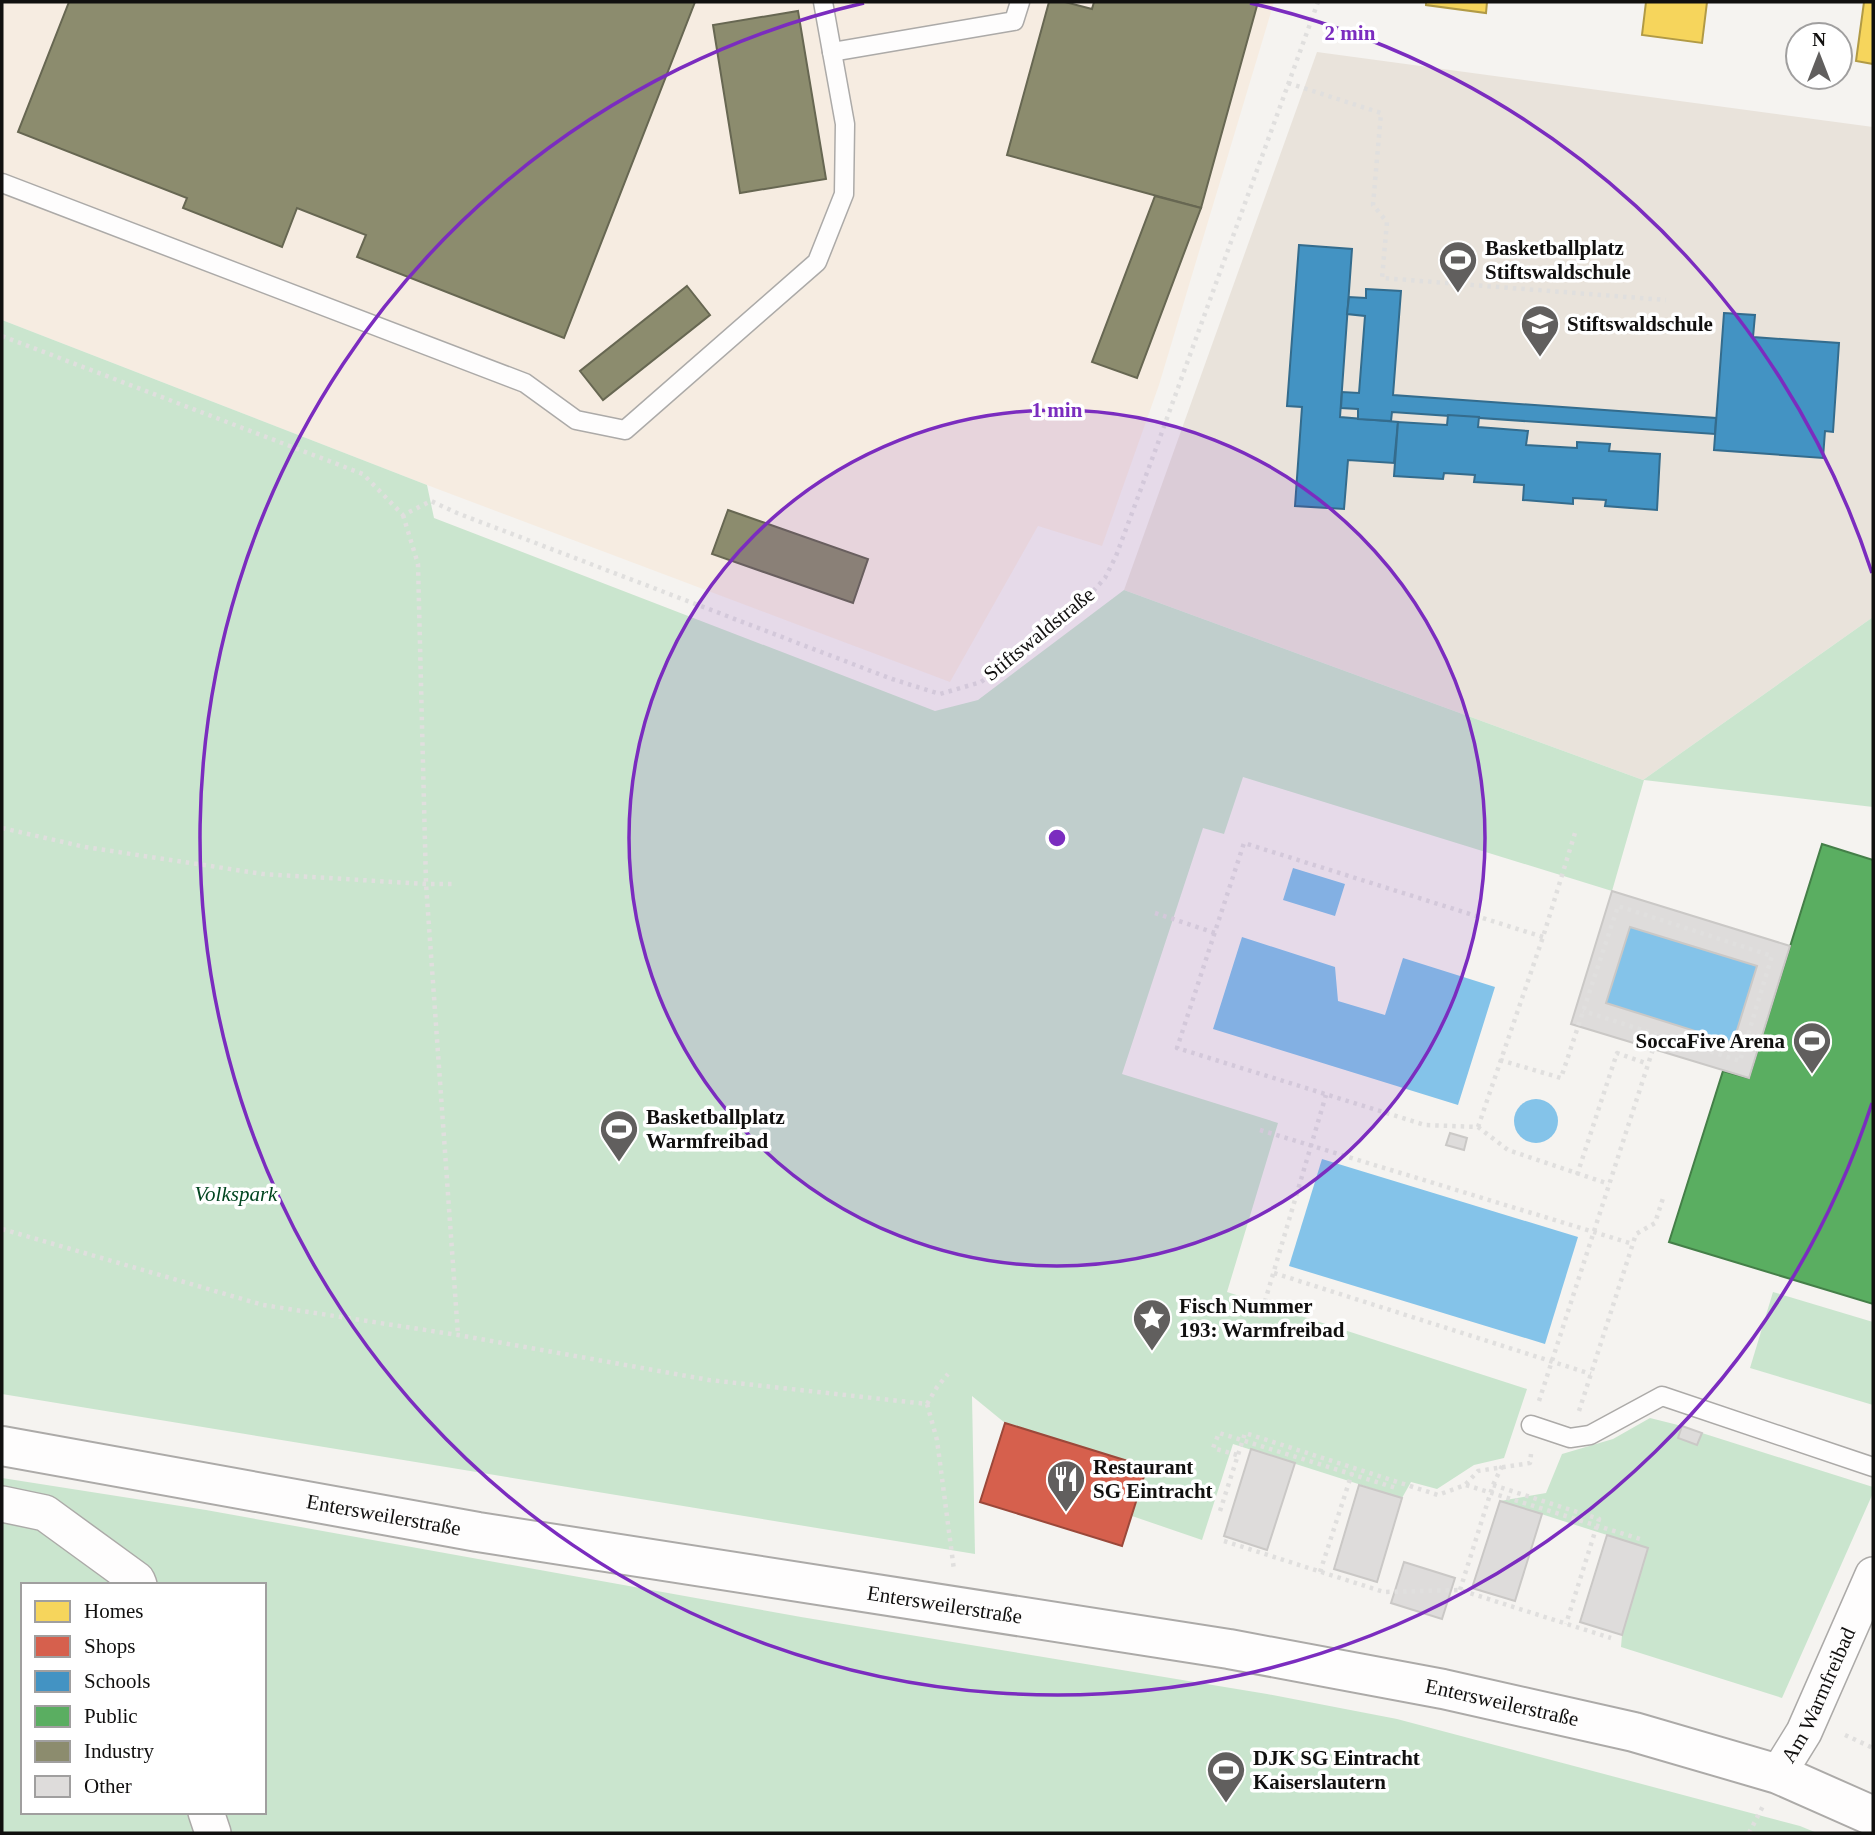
<svg xmlns="http://www.w3.org/2000/svg" width="1875" height="1835" font-family="Georgia,serif">
<style>
.industrial{fill:#f6ece1}
.built{fill:#e9e3db}
.green{fill:#cae5ce;fill-rule:evenodd}
.water{fill:#84c3e9}
.homes{fill:#f6d55c;stroke:#b19a45;stroke-width:2}
.shops{fill:#d6604d;stroke:#9b483a;stroke-width:2}
.schools{fill:#4393c3;stroke:#346c8d;stroke-width:2}
.public{fill:#5aae61;stroke:#447f48;stroke-width:2}
.industry{fill:#8c8c6e;stroke:#676752;stroke-width:2}
.building{fill:#dedcdb;stroke:#cac8c6;stroke-width:2;fill-rule:evenodd}
.lines{fill:none;stroke-linecap:round;stroke-linejoin:round}
.service-casing{stroke:#acaaa8;stroke-width:21}
.minor-casing{stroke:#acaaa8;stroke-width:38}
.secondary-casing{stroke:#acaaa8;stroke-width:42}
.path{stroke:#e0dfde;stroke-width:4.5;stroke-dasharray:3.5 5;stroke-linecap:butt}
.service{stroke:#fefdfd;stroke-width:18}
.minor{stroke:#fefdfd;stroke-width:35}
.secondary{stroke:#fefdfd;stroke-width:38}
.ring{fill:none;stroke:#7b2cbf;stroke-width:3.5}
.labels{text-anchor:middle;stroke-width:7;stroke-linejoin:round;paint-order:stroke}
.poi-label{font-size:21px;font-weight:bold;fill:#11100f;stroke:#fff;text-anchor:start}
.street-label{font-size:21px;fill:#11100f;stroke:#fff}
.park-label{font-size:21px;font-style:italic;fill:#024620;stroke:#fff}
.centre{fill:#7b2cbf;stroke:#fff;stroke-width:3.5}
.ring-label{font-size:21px;text-anchor:middle;font-weight:bold;fill:#7b2cbf;stroke:#fff;stroke-width:7;stroke-linejoin:round;paint-order:stroke}
</style>
<rect width="100%" height="100%" fill="#f5f3f0"/>
<polygon class="industrial" points="2,2 1274,2 1159,385 1102,546 1038,526 950,682 427,485 2,320"/>
<polygon class="built" points="1317,52 1873,127 1873,617 1643,780 1124,590"/>
<g class="green">
<polygon points="2,320 427,485 434,518 935,711 978,700 1124,590 1643,780 1873,617 1873,807 1644,780 1612,891 1243,777 1224,834 1203,828 1122,1074 1278,1123 1227,1292 1527,1389 1504,1458 1474,1465 1437,1489 1411,1482 1402,1498 1233,1444 1202,1540 1132,1516 1147,1467 1005,1423 972,1396 975,1554 2,1394"/>
<polygon points="1773,1292 1873,1322 1873,1405 1750,1368"/>
<polygon points="1650,1418 1682,1426 1678,1438 1697,1445 1702,1433 1873,1487 1873,1493 1782,1698 1621,1647 1622,1635 1648,1548 1500,1501 1546,1493 1562,1454 1613,1439"/>
<path d="M2,1478L206,1510L801,1617L1267,1694L1397,1719L1800,1826L1817,1833H2ZM23,1585H264V1812H23Z"/>
</g>
<g class="water">
<polygon points="1293,868 1345,884 1335,916 1283,900"/>
<polygon points="1630,927 1757,966 1733,1043 1606,1003"/>
<polygon points="1242,937 1335,967 1338,1001 1385,1015 1403,958 1495,987 1458,1105 1213,1029"/>
<circle cx="1536" cy="1121" r="22"/>
<polygon points="1322,1159 1578,1237 1545,1344 1289,1266"/>
</g>
<g class="homes">
<polygon points="1426,2 1487,2 1486,13 1426,5"/>
<polygon points="1646,2 1707,2 1702,43 1642,35"/>
<polygon points="1864,2 1873,2 1873,64 1856,61"/>
</g>
<polygon class="shops" points="1005,1423 1147,1467 1122,1546 980,1502"/>
<g class="schools">
<polygon points="1299,245 1352,249 1340,417 1398,422 1394,463 1348,460 1344,509 1295,506 1302,407 1287,406"/>
<polygon points="1366,289 1401,291 1393,395 1716,418 1715,434 1392,412 1391,421 1358,419 1358,409 1341,408 1342,392 1359,393 1365,316 1347,314 1349,297 1366,298"/>
<polygon points="1724,313 1755,315 1753,337 1839,343 1833,432 1825,431 1823,458 1714,450"/>
<polygon points="1448,415 1479,417 1478,427 1528,431 1526,445 1577,448 1577,442 1610,444 1609,451 1660,454 1657,510 1605,506 1606,500 1573,498 1573,504 1523,500 1524,485 1474,482 1475,475 1444,473 1443,479 1394,476 1398,422 1447,425"/>
</g>
<polygon class="public" points="1822,844 1873,860 1873,1304 1669,1242 1723,1071 1749,1078"/>
<g class="industry">
<polygon points="69,2 695,2 564,338 357,257 366,235 297,208 282,247 183,208 187,198 18,132"/>
<polygon points="1049,2 1065,2 1092,9 1094,2 1258,2 1201,208 1007,155"/>
<polygon points="798,11 826,179 740,193 713,25"/>
<polygon points="1155,196 1201,208 1137,378 1092,362"/>
<polygon points="687,286 710,315 603,400 580,371"/>
<polygon points="728,510 868,559 853,603 712,554"/>
</g>
<g class="building">
<path d="M1612,891L1790,946L1749,1078L1571,1024ZM1630,927L1757,966L1733,1043L1606,1003Z"/>
<polygon points="1450,1133 1467,1138 1464,1150 1446,1145"/>
<polygon points="1682,1426 1702,1433 1697,1445 1678,1438"/>
<polygon points="1251,1449 1295,1463 1267,1550 1224,1536"/>
<polygon points="1359,1485 1402,1498 1377,1582 1334,1569"/>
<polygon points="1500,1501 1542,1514 1515,1601 1472,1588"/>
<polygon points="1607,1535 1648,1548 1622,1635 1580,1622"/>
<polygon points="1404,1562 1455,1578 1442,1619 1391,1603"/>
</g>
<g class="lines">
<g class="service-casing">
<g id="service">
<polyline points="832,52 1014,21 1020,2"/>
<polyline points="2,183 525,383 576,420 625,430 817,262 844,194 845,124 823,2"/>
<polyline points="1531,1425 1570,1438 1590,1435 1662,1396 1873,1467"/>
</g>
</g>
<g class="minor-casing">
<g id="minor">
<polyline points="2,1504 45,1513 137,1580 139,1585"/>
<path id="s1" d="M1778,1774L1804,1732L1873,1575"/>
<polyline points="206,1812 213,1833"/>
</g>
</g>
<g class="secondary-casing">
<g id="secondary">
<path id="s2" d="M2,1446L478,1532L1229,1649L1443,1689L1634,1732L1778,1774L1873,1816"/>
</g>
</g>
<g class="path">
<polyline points="1288,83 1381,113 1373,205 1387,222 1382,278 1666,300"/>
<polyline points="2,336 363,474 403,515 431,501 457,513 892,679 940,694 981,682 1085,600 1105,578 1116,556 1158,443 1318,2"/>
<polyline points="403,515 418,564 426,884 458,1335"/>
<polyline points="2,828 85,847 263,874 426,884 454,884"/>
<polyline points="1155,913 1215,933"/>
<polyline points="1543,937 1244,843 1177,1048 1425,1125 1478,1127 1508,1150 1609,1184"/>
<polyline points="1500,1060 1561,1078 1618,906 1772,956 1740,1061 1583,1011"/>
<polyline points="1478,1127 1543,937 1575,833"/>
<polyline points="1260,1130 1633,1244"/>
<polyline points="1577,1175 1617,1053 1648,1064"/>
<polyline points="2,1229 263,1305 458,1335 709,1380 927,1404 937,1440 954,1570"/>
<polyline points="1274,1273 1591,1374"/>
<polyline points="1260,1318 1326,1095"/>
<polyline points="1539,1401 1653,1049"/>
<polyline points="927,1404 937,1387 948,1374"/>
<polyline points="1579,1411 1636,1234 1655,1223 1664,1195"/>
<polyline points="1237,1455 1213,1448 1219,1433 1396,1488"/>
<polyline points="1466,1485 1640,1539"/>
<polyline points="1493,1485 1599,1519 1566,1624"/>
<polyline points="1220,1511 1245,1433 1438,1495 1465,1485 1478,1471 1530,1463 1531,1454"/>
<polyline points="1224,1541 1384,1592 1460,1590 1611,1638"/>
<polyline points="1320,1572 1352,1473"/>
<polyline points="1460,1590 1493,1485 1502,1466"/>
<polyline points="1845,1735 1873,1748"/>
<polyline points="1749,1833 1763,1806"/>
</g>
<use href="#service" class="service"/>
<use href="#minor" class="minor"/>
<use href="#secondary" class="secondary"/>
</g>
<circle cx="1057" cy="838" r="428" fill="#7b2cbf" fill-opacity=".12"/>
<g class="ring">
<circle cx="1057" cy="838" r="428"/>
<path d="M1872 1103A857 857 0 1 1 864 3M1250 3A857 857 0 0 1 1872 573"/>
</g>
<defs>
<g id="stadium-pin" transform="scale(2.0125)"><path d="M0 17L-7.5 6A9.5 9.5 0 1 1 7.5 6Z" fill="#615f5e" stroke="#fff"/><path d="M0-5a6.5 5 0 1 0 0 10a6.5 5 0 1 0 0-10ZM-3.5-1.8h7v3.6h-7Z" fill="#fff"/></g>
<g id="school-pin" transform="scale(2.0125)"><path d="M0 17L-7.5 6A9.5 9.5 0 1 1 7.5 6Z" fill="#615f5e" stroke="#fff"/><path d="M0-5L7-2L0 1L-7-2ZM-4 1L0 2.5L4 1V4Q0 6-4 4Z" fill="#fff"/></g>
<g id="sight-pin" transform="scale(2.0125)"><path d="M0 17L-7.5 6A9.5 9.5 0 1 1 7.5 6Z" fill="#615f5e" stroke="#fff"/><path d="M0-6L1.8-2.2L6-1.7L2.9 1.2L3.7 5.4L0 3.3L-3.7 5.4L-2.9 1.2L-6-1.7L-1.8-2.2Z" fill="#fff"/></g>
<g id="restaurant-pin" transform="scale(2.0125)"><path d="M0 17L-7.5 6A9.5 9.5 0 1 1 7.5 6Z" fill="#615f5e" stroke="#fff"/><path d="M-5-6h1v4h1v-4h1v4h1v-4h1v5L-1.5 .5V6h-2V.5L-5-1ZM5-6V6H3V1.5H1.5Q1.5-4 5-6Z" fill="#fff"/></g>
</defs>
<g fill-rule="evenodd">
<use href="#stadium-pin" x="1458" y="260"/>
<use href="#school-pin" x="1540" y="324"/>
<use href="#stadium-pin" x="1812" y="1041"/>
<use href="#stadium-pin" x="619" y="1129"/>
<use href="#sight-pin" x="1152" y="1318"/>
<use href="#restaurant-pin" x="1066" y="1479"/>
<use href="#stadium-pin" x="1226" y="1770"/>
</g>
<g class="labels">
<g class="poi-label">
<text x="1485" y="255">Basketballplatz<tspan x="1485" dy="24">Stiftswaldschule</tspan></text>
<text x="1567" y="331">Stiftswaldschule</text>
<text x="1785" y="1048" text-anchor="end">SoccaFive Arena</text>
<text x="646" y="1124">Basketballplatz<tspan x="646" dy="24">Warmfreibad</tspan></text>
<text x="1179" y="1313">Fisch Nummer<tspan x="1179" dy="24">193: Warmfreibad</tspan></text>
<text x="1093" y="1474">Restaurant<tspan x="1093" dy="24">SG Eintracht</tspan></text>
<text x="1253" y="1765">DJK SG Eintracht<tspan x="1253" dy="24">Kaiserslautern</tspan></text>
</g>
<g class="street-label">
<text transform="translate(1039 634) rotate(-39)" y="7">Stiftswaldstraße</text>
<text dy="7" stroke="none"><textPath href="#s2" startOffset="388">Entersweilerstraße</textPath></text>
<text dy="7" stroke="none"><textPath href="#s2" startOffset="956">Entersweilerstraße</textPath></text>
<text dy="7" stroke="none"><textPath href="#s1" startOffset="89">Am Warmfreibad</textPath></text>
<text dy="7" stroke="none"><textPath href="#s2" startOffset="1522">Entersweilerstraße</textPath></text>
</g>
<g class="park-label">
<text x="236" y="1201">Volkspark</text>
</g>
</g>
<circle cx="1057" cy="838" r="10" class="centre"/>
<g class="ring-label">
<text x="1350" y="40">2 min</text>
<text x="1057" y="417">1 min</text>
</g>
<rect width="1875" height="1835" fill="none" stroke="#11100f" stroke-width="7"/>
<rect x="21" y="1583" width="245" height="231" fill="#ffffff" stroke="#a09f9f" stroke-width="2"/>
<rect x="35" y="1601" width="35" height="21" fill="#f6d55c" stroke="#a09f9f" stroke-width="2"/>
<text x="84" y="1618" font-size="21" fill="#11100f">Homes</text>
<rect x="35" y="1636" width="35" height="21" fill="#d6604d" stroke="#a09f9f" stroke-width="2"/>
<text x="84" y="1653" font-size="21" fill="#11100f">Shops</text>
<rect x="35" y="1671" width="35" height="21" fill="#4393c3" stroke="#a09f9f" stroke-width="2"/>
<text x="84" y="1688" font-size="21" fill="#11100f">Schools</text>
<rect x="35" y="1706" width="35" height="21" fill="#5aae61" stroke="#a09f9f" stroke-width="2"/>
<text x="84" y="1723" font-size="21" fill="#11100f">Public</text>
<rect x="35" y="1741" width="35" height="21" fill="#8c8c6e" stroke="#a09f9f" stroke-width="2"/>
<text x="84" y="1758" font-size="21" fill="#11100f">Industry</text>
<rect x="35" y="1776" width="35" height="21" fill="#dedcdb" stroke="#a09f9f" stroke-width="2"/>
<text x="84" y="1793" font-size="21" fill="#11100f">Other</text>
<g transform="translate(1819 56)"><circle r="33" fill="#ffffff" stroke="#a09f9f" stroke-width="2"/>
<path d="M0-5L12 26L0 18L-12 26Z" fill="#615f5e"/>
<text y="-10" font-size="19" font-weight="bold" text-anchor="middle" fill="#11100f">N</text>
</g>
</svg>
